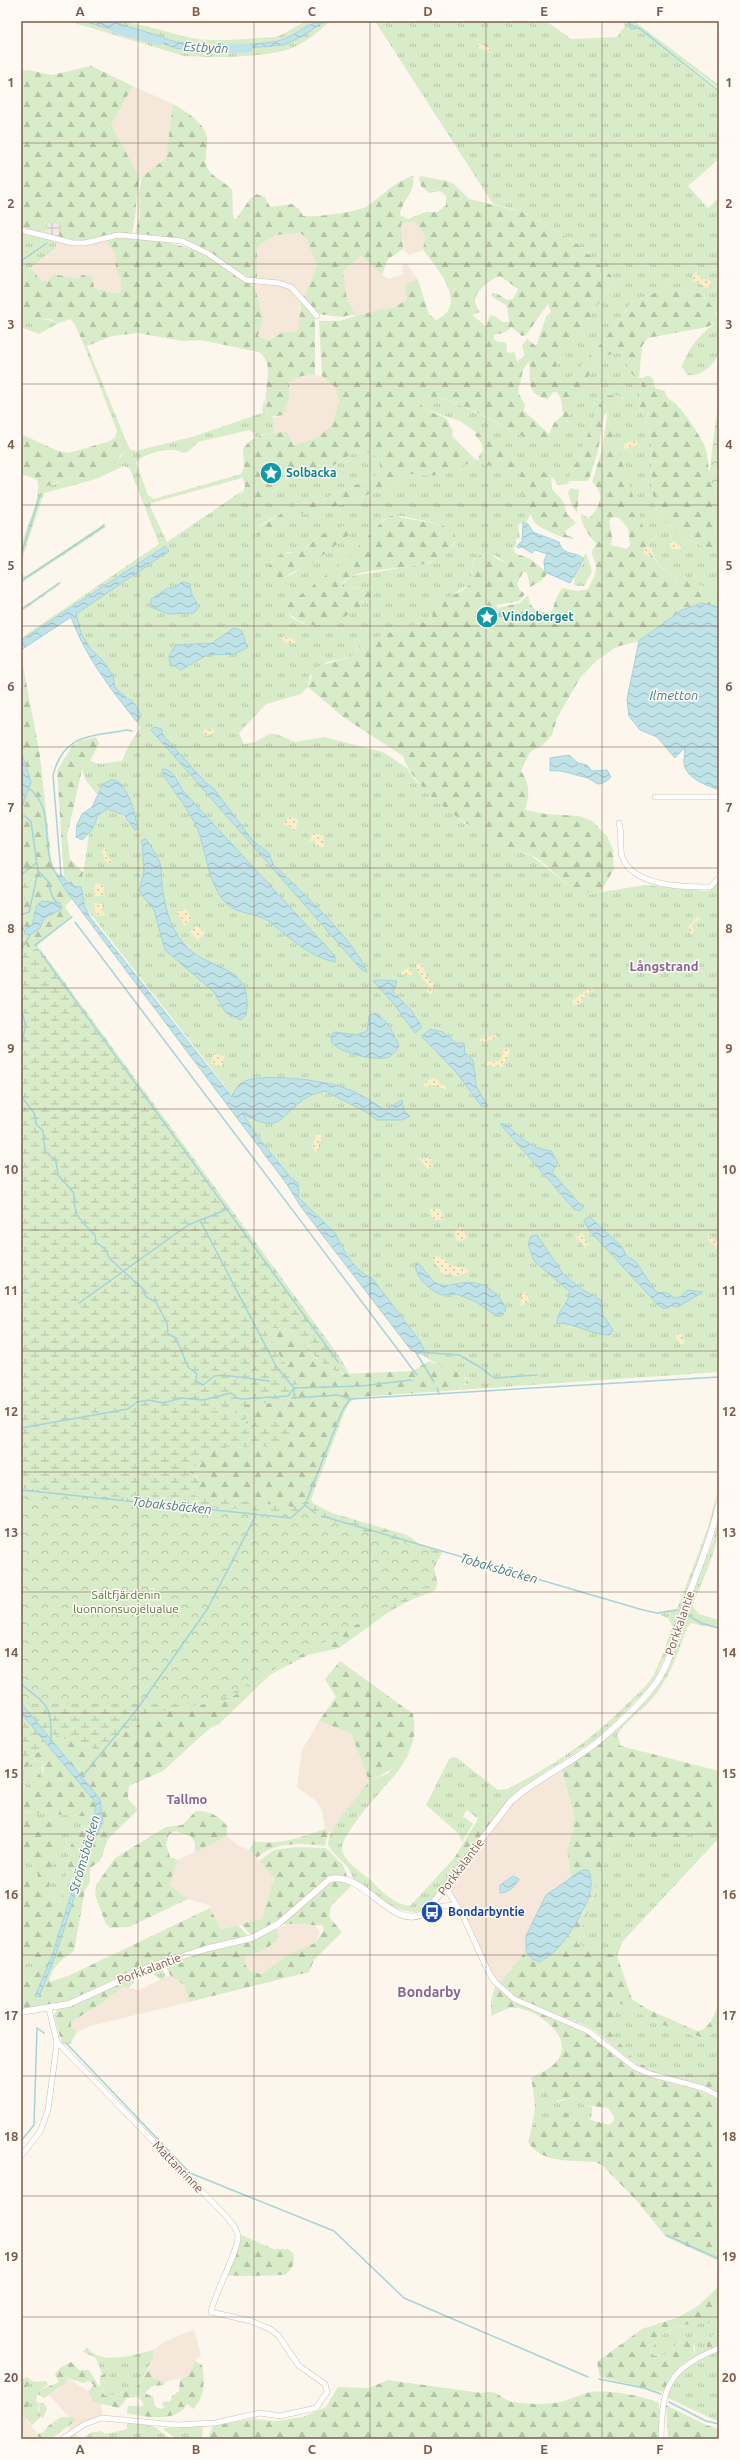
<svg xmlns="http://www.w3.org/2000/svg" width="740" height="2460" font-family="Ubuntu,sans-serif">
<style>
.residential{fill:#f5e8da}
.industrial{fill:url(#industrial-grid)}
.grass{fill:url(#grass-tufts);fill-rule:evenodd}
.forest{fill:url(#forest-firs);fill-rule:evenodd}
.wetland{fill:url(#wetland-marsh)}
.sand{fill:url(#sand-dots)}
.park{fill:url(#park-crowns)}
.water{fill:url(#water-waves);stroke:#a5d3da}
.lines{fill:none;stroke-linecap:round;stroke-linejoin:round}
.stream{stroke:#a5d3da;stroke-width:1.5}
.river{stroke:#bfe3e8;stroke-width:9}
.minor-casing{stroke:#d1beb0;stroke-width:6}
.tertiary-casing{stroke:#d1beb0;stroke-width:7}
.minor{stroke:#fff;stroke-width:5}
.tertiary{stroke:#fff;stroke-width:6}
.grid{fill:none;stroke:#7a5c4d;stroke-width:1;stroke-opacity:0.55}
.labels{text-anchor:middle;stroke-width:3;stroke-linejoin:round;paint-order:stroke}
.culture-label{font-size:12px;font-weight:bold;fill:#0d838f;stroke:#fffaf3;text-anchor:start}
.park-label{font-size:12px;fill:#537a41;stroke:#fffaf3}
.street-label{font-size:12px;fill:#7a5c4d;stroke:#fffaf3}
.transit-label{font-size:12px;font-weight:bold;fill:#164399;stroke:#fffaf3;text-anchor:start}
.water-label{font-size:13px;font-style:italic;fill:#437c86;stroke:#fffaf3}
.neighbourhood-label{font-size:13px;font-weight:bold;fill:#846695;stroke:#fffaf3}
.quarter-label{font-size:14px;font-weight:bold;fill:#846695;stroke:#fffaf3}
.neatline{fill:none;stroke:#7a5c4d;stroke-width:1.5}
.grid-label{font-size:13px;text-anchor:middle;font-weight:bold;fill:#7a5c4d}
</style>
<defs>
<pattern id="industrial-grid" width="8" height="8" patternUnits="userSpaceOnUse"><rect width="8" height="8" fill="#efe9e4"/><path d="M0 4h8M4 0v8" fill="none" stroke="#c7c0bb"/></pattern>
<pattern id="grass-tufts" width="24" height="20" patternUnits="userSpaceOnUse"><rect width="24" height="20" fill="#d8ecc9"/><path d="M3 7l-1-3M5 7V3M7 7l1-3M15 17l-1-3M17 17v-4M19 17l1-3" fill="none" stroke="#b4c2a5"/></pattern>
<pattern id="forest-firs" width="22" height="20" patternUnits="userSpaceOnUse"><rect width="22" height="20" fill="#d8ecc9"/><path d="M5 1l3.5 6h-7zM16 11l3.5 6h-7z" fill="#b4c2a5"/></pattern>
<pattern id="wetland-marsh" width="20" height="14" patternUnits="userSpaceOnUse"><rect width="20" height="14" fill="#d8ecc9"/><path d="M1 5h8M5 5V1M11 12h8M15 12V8" fill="none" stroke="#b4c2a5"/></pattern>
<pattern id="sand-dots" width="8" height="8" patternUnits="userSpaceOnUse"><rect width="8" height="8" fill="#fcefc7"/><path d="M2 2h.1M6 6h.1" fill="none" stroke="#d1c5a4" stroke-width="1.8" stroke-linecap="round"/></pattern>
<pattern id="park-crowns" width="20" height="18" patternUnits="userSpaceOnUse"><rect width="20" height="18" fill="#d8ecc9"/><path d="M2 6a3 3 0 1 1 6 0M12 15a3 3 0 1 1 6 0" fill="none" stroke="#b4c2a5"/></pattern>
<pattern id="water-waves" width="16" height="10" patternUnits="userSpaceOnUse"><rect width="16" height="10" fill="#bfe3e8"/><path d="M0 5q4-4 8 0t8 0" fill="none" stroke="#a0bbbe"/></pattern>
</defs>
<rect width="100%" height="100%" fill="#fdf6ec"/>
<g class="residential">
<polygon points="133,86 173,104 166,158 140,179 111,124"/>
<polygon points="415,222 425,236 423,250 409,255 403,249 401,223"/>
<polygon points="300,233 306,237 317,266 299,308 301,319 298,331 283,332 268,341 262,340 258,336 263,317 254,284 257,280 257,247 275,235"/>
<polygon points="109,235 107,243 115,253 116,269 121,278 122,293 113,293 94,288 79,279 54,274 48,282 41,281 32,271 31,268 55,250 58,239 83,241"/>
<polygon points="361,256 382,275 389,279 403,274 402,267 406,263 418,280 406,285 408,299 401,305 394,308 381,309 355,317 347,300 343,271"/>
<polygon points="315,375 322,376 336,388 339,402 338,409 332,425 317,438 293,445 287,432 274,433 273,418 283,415 289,400 289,382 301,376"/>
<polygon points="319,1721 351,1733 369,1781 338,1820 331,1834 325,1829 322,1810 316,1801 297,1787 302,1750"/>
<polygon points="562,1771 574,1814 572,1834 567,1849 571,1878 554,1888 526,1936 526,1951 499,1984 491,1972 466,1918 449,1888 513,1803 529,1789"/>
<polygon points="227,1836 236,1844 249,1850 274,1878 262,1919 221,1929 209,1905 188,1899 168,1885 178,1860"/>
<polygon points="296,1921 316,1926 320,1933 315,1943 262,1974 249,1971 245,1964 245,1956 264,1950 277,1941 278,1930 285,1925"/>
<polygon points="170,1975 184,1985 189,2002 90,2026 77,2032 70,2027 71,2022 100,2004 123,1987 139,1990"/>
<polygon points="194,2329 201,2355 195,2361 188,2376 165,2382 153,2378 149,2369 153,2359 154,2350 162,2343"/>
<polygon points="67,2378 88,2391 91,2398 100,2402 103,2416 69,2431 69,2417 49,2395 60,2388"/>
<polygon points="21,2414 38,2434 38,2437 42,2439 21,2439"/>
</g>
<polygon class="industrial" points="48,222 62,225 58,239 44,235"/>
<g class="grass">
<path d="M68,21H83L121,32L137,34L175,48L202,52L284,45L325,21H331C320,30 309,40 296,46C274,58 210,58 184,56Z"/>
<path d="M110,21C140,21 167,34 197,39C220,42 252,38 276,37C290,32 299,21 314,21C303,29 292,37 279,41C256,47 180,48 160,36Z"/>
<polygon points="375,21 546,21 571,39 617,37 624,27 624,21 627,21 631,28 638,28 719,91 719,159 688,186 708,208 719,198 719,317 703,294 669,287 632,302 604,340 564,385 551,374 615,279 576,243 523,212 493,204"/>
<polygon points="629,21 634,21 719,85 719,89 640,28 630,25"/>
<polygon points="21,232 57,242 55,249 26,272 25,285 21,288"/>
<path d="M21,303C31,325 41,316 59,323L39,334L21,327Z"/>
<path d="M719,322C719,330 722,345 719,353C714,366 700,377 687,375L682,367C687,349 703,329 719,322Z"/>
<polygon points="84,345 87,346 125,438 116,436 117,431"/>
<path d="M624,351L639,378H643L638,406C667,446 635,497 670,527C683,539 703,546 719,553V591C699,586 675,581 660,566C646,552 616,442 607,416V411L625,397L603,395L577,462L569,469L571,477L568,484L558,485L553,478L538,469L526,504L531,513L527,521L518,525L520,538L516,539V546L513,548L515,553L506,563L494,555L473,560L470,584L455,593L433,619L385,634L359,646L351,657L327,662L310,676L308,687L301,694L266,704L239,733L244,744L255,742L269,734H276L295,742L324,737L383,752L407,768L415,780L464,823L507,846L532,856L567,884L590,894L645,885L706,891L711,890L719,881V1372L459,1390L471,1379C463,1379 428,1359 420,1354L423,1349L419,1340L372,1278C357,1274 341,1248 336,1234L299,1198L297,1183L291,1178L257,1136L225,1086L85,907L81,887L89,834L95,824L97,816L106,809C121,811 127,819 135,830L138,827L135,819L103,784L98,795C91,787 80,776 83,765L90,761L99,764L122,761L129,745L140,728L137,722L141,716L135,704L115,688L113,676L104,662L90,648L81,633L75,614L169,551L164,546L21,640V638L159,544L130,469L124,466L96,479L44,493L21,562C21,557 20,551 21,546C25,529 43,495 37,479L53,485L65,479L94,476L122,456L123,452L130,449L136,451L195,436L262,413L264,399L267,412L273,418L274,433L262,434L255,438L254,433L249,430L198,442L188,452C182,454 179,450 173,450C163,449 140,455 136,463L148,495L154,499L241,474L242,478L151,503L150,506L167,542L242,491L241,496L272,493L285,482L334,465L355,452L372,453L378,458L380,465L378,473L370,480L346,488L321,501L299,503L259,526L264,535L299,513L316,515L327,508L352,502L373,492L391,488L401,480L406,472C422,478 461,469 475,459L479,460L482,464L512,469L516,460L460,421L424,409L421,404L424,397C447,391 515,435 541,445L566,423L597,358ZM401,516L439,524L455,536L454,544L444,555L430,563L352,576L341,585L342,588L375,587L303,624L292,618L285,607C319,581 359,556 384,519ZM354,530L293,574L284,577L271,562L288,552L298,553L319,537Z"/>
<polygon points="104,524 106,527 21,583 21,574 26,576"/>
<polygon points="586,553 592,571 584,586 575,586 574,576 584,562 583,557"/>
<polygon points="61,582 61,584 21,612 21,608"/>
<path d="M719,1486L711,1525L671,1643L656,1677L647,1689L599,1737L521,1788L511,1797L497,1816L491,1810L478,1819L467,1810L463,1816L473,1824L462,1842L458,1833L426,1805L449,1759L453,1757L457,1758L498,1790L507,1789C555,1765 593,1739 630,1701C639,1692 649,1684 654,1674C662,1658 668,1641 672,1625L669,1619L657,1613L677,1609L707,1530Z"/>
<path d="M719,1517C719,1547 705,1576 693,1603V1607L699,1614L719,1620V1629L691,1623L687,1627C678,1653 670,1678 652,1699C640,1712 626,1721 617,1735L621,1746L609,1741L607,1737L650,1694L666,1671L689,1602L713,1541Z"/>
<path d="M412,1749C406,1758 401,1769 393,1777C383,1789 341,1834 342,1849C343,1860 359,1871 368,1878C381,1890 393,1904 410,1906L455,1857L463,1861C447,1875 440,1900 423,1910C406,1920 365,1891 354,1879C351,1876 351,1871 348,1868C342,1860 333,1854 328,1845L329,1837L338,1820L369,1781L387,1774Z"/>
<polygon points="39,1760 42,1763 42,1775 31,1781 27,1789 21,1789 21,1771 34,1761"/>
<path d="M21,1812L94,1817L93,1823C58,1836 72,1877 60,1903L55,1901L49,1886L54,1821L21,1818Z"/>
<polygon points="719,1825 719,1838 623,1941 617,1956 577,1944 613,1838 682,1837"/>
<polygon points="21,1852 37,1871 38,1878 35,1882 21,1877"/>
<path d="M21,1957L37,1965C38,1976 30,1980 21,1985Z"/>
<polygon points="161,1966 166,1976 161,1980 148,1970"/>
<polygon points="619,2003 663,2025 705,2039 719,2028 719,2082 671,2076 636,2062 609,2030"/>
<path d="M537,2086H543L545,2095L557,2102L575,2097L584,2105L592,2107V2115L589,2121C565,2109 554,2120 532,2127L535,2107L533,2089Z"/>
<path d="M704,2322L715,2323L718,2329L707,2343V2351L695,2356V2346L680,2341L666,2355L654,2356L651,2352C655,2329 684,2325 704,2322Z"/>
<path d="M87,2347C100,2367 134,2354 154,2350L153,2359L138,2386C126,2389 117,2396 105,2396L103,2394L106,2374H102L96,2358L83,2352Z"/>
<path d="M719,2350V2422L668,2398C671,2372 699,2360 719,2350Z"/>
<polygon points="29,2379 35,2382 46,2381 48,2385 38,2391 36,2402 40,2403 38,2409 40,2418 32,2425 21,2414"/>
<polygon points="128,2422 155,2427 170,2439 64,2439 77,2431 75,2436 84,2438 90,2433 100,2431 106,2434 127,2429"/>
<polygon points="203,2426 202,2439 176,2439 164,2430 164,2428"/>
</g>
<g class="forest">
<path d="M91,66L133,86L111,124L140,179C135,197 137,215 132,234C105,234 83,245 58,239L61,225L48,222L44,235L21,228V71L28,70L52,75Z"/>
<path d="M173,104C188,113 211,126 207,146C206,154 204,160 207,167C212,178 225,181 232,190L233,217L236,219L250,199L256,194L265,197L270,207L292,204L299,209L303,216C317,217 355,213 367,206C383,196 394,181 413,176C416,193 401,201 400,215L408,219L426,212H438L446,205V196L440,191L429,193L421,186L419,179L420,176L447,181L454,184L469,199L523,212L576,243L615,279L551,374L564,385L604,340L632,302L669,287L703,294L715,311L719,322L707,327L648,338L642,346L639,378C627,374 626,362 624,351L597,358L566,423L541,445C516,435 448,391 424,397L421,404L424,409L446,418L453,431L452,436L475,459C454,473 430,481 406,472L401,480L391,488L373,492L352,502L327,508L316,515L299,513L264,535H258L259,527L299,503L321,501L346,488L370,480L378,473L380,465L378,458L372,453L355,452L334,465L285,482L266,497L245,498L241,496L245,486L241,474L244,468L243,449C254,433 270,433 287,432L293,445L317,438L332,425L339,402L336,388L322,376L319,321H339L381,309L394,308L407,299L405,286L407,283L418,280L429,314L436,320C470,305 437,268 423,250L425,236L415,222L401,223L403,249L388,259L382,275L361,256L343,271L347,300L355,314L341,317L318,314L304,297L317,266L306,237L300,233L275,235L257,247V280C236,276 221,257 201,248C181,238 158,236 135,233L140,217L139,191L142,177L166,158ZM500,276L518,289L513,299L507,300L496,293H492L491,296L507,306L509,322H502L495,316L490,315L486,326L472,315L480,312C478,309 475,304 475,300C475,291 492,278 500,276ZM548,304L551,312L546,317L536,346L527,339L522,346L525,356L517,361L514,352L508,353L506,350L507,345L505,342H498L494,339V335L506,332L511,327L522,336L526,335ZM529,361C532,378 523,394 548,399L553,392H557L561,399L563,415L554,423L549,434L524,411L525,405L518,392L523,370Z"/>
<path d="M117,238C152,237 187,244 218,261C231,269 239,279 254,284L263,317L258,336L268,341L283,332L298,331L301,301L315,317V375L301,376L289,382V399L283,415L270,417C257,396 279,366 259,352L201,340L183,341L138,333L112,336L87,346L84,345L74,323L70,319L59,323L49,319L36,320L25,313L21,303V288L25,285L26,272L31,268L41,281H48L54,274L78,279L82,275H92L94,288L113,293H121V278L116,269L115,253L107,243L109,240Z"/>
<path d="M648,375L653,379L655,388L665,391C666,399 670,399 676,404C685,413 695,428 701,439C713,458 703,476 719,493V553C703,546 683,539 670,527C635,497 667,445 638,406L643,378Z"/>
<polygon points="603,395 625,396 604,415 598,451 589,479 586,481 570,481 569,469 577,462"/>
<path d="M607,416L652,555L659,566L674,577L719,591V607L702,603L639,641L616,647L596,661L580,678L557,718L552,735L543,745L530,752L521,771C530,784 530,795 525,810L546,814L579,816L592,821L607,836L613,850L614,869L600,893C568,896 557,870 533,856C525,852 515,850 507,846C473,831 414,792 403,756L343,717L308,687L315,667L351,657L359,646L385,634L433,619L431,606L463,590L470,584L473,560C490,548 491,558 506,563L515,553L530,559L548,573L541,581L530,587L527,573L523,572L517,584L520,590L525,594L519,601L496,605L498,608L520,603L528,595C530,609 536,611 549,613L552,611L556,599L562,588L578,591L588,589C591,582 597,574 596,567C595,556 587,554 597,544C591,539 579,521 581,514L589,518C600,507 606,494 592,482L602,450ZM612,517L619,518L628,528L630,545L627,549L611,545L612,537L609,521Z"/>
<polygon points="477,432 516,460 517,464 514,468 505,469 482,464 478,458 483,450 482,444 475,435"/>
<polygon points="21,434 58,451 69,453 110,441 116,436 125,438 130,449 123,452 117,461 94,476 65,479 47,486 42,481 21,474"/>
<path d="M524,465L538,469L551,476L552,489L563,501L567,514L576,523L565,531L566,535L573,537V539C566,540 542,529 536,524C527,513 514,477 524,465Z"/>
<polygon points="571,488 579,490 577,513 572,506 568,492"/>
<path d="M391,516C399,516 406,519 415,520C433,524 472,525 447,552C424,577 359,560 341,585L342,588L375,587L378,590C355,615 311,645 284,607C305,591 327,576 346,559C359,548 378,522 391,516Z"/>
<path d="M348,525L355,530L314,562L274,582L269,579L268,568C275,556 285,552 298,553L330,529Z"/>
<polygon points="21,655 40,756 52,867 72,899 65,907 72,917 30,952 21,935 21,903 31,891 32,878 21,882 21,810 31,782 21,751"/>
<polygon points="96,737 99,743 90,761 83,765 67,836 70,859 83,872 81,887 74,887 64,878 57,771 72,746 80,741"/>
<polygon points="261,1326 292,1331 315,1358 342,1374 413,1371 429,1361 462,1374 465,1379 478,1380 479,1382 477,1385 465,1383 459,1390 359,1397 350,1402 345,1411 311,1499 293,1507 193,1497 198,1477 189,1472 189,1468 201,1464 207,1451 223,1451 227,1446 279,1447 241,1424 248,1414 211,1411 218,1407 301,1390"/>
<path d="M376,1607L385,1610L386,1614L339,1648L308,1655L271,1674L219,1724L210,1728L163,1771L129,1786L128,1799L138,1810L108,1839L100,1861L90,1868V1882L85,1890L74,1951C62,1959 51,1967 49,1982L68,1976L210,1908L221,1929L238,1925L246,1934V1937L207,1945L158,1961L129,1972L69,2001L21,2009V1985C30,1980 38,1976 37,1965L21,1957V1877L35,1882L38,1878L37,1871L21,1852V1818L54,1821L56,1824V1848L49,1886L55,1901L60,1903C72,1877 58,1836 93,1823L52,1956L35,1996L39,1997C59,1948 74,1898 90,1848C95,1831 103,1828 102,1808L43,1730L102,1752L125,1732L169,1709L225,1701Z"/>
<path d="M340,1661L413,1714C420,1751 401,1767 369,1781L351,1733L319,1721L336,1697L325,1679Z"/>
<path d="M607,1737L609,1741L621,1746L719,1771V1825L682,1837L613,1838L577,1944L617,1956L632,1999L647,2009L697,2031C710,2030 714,2014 719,2004V2028L706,2039L663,2025L619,2003L609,2030L636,2062L671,2076L719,2082V2094C696,2080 669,2080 645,2069C622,2059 608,2037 586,2026C556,2012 523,2007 499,1984L526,1951L532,1959L583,1914L590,1889L591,1875L582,1870L571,1878L567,1849L572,1834L574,1814L562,1771Z"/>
<polygon points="49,1746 96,1803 94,1817 21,1812 21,1789 27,1789 31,1781 44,1771 42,1763 39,1760 34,1761 21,1771 21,1762"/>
<polygon points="491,1810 497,1816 463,1861 455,1857 478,1819"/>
<path d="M196,1811C211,1811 217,1815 227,1826V1836L195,1852V1843L191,1836L175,1831L169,1834L166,1844L170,1857L178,1860L169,1885L188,1899L129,1927L111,1928L106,1924L95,1895L96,1885L115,1858L166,1827L182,1825Z"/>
<path d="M325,1829L328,1832L325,1846C303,1843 273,1841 257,1858L249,1850L254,1841C279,1846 302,1837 325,1829Z"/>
<polygon points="297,1847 326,1848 343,1865 347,1876 328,1876 291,1911 252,1936 241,1924 262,1919 274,1878 259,1861 274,1850"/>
<path d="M335,1880L353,1884L331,1906L329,1917L342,1932L314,1960L309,1972L189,2002L184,1985L170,1975L165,1965L208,1951L249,1942L276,1927L278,1930L277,1941L264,1950L245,1956V1964L249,1971L262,1974L286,1956L315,1943L324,1930L322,1925C308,1927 300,1920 285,1925L283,1922L326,1884Z"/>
<polygon points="131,1977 134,1978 134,1982 129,1988 123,1987 100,2004 71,2022 71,2027 77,2032 70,2044 62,2044 54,2015 57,2010 82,2002"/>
<path d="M495,1986C521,2012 557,2014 587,2032C607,2044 622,2064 644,2074C669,2085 694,2085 719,2100V2261L666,2237L637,2201L602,2165L595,2162C571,2160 542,2164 528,2142L532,2127L563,2112L609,2125L614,2121V2116L608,2108L584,2105L575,2097L551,2102L545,2095L543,2086L533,2089L531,2078C541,2073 557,2066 561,2054C569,2031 530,2005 510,2008C504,2009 496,2014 491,2016V2001Z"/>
<path d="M242,2235L273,2249H288L293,2253C295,2263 293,2268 285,2275C277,2275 231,2277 228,2275L226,2272Z"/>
<path d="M719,2286V2345L707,2351V2343L718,2329L715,2323C693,2321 655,2327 651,2352L654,2356C669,2357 674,2345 685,2338L692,2340L695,2356L686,2363L662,2392L600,2377L597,2362L642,2329L679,2317L698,2306Z"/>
<path d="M195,2361L202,2365C205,2380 205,2398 193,2409L187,2404C178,2423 143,2417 127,2413L128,2406L140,2407L144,2405L139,2397L127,2398L119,2408L93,2402L88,2391L94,2385L89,2381L83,2383L67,2378L65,2384L44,2398L38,2394V2391L59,2382L55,2374L61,2367L71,2362L79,2370H89L100,2388V2376L106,2373L103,2393L105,2396C117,2396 126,2389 138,2386L149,2369L153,2378L165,2382L164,2385L152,2386L145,2393L153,2397L155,2406L160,2409L164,2408L162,2402L171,2401L172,2396L179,2391L180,2379L188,2376Z"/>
<polygon points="21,2376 23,2379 27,2377 29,2379 27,2388 28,2406 26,2409 21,2408"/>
<path d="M388,2380L482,2393C499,2389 499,2399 513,2402C520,2403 529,2404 537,2404C561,2404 566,2400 587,2393C600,2388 647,2396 659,2403V2439H208L213,2425L253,2419L275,2421L303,2417L326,2407L338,2387L369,2388Z"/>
<polygon points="40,2403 44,2403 47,2409 43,2418 39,2415"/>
<polygon points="666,2405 706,2425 719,2429 719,2439 668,2439"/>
<polygon points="61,2417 74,2417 76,2420 51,2439 38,2437 38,2434 45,2431 47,2427"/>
</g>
<g class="wetland">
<polygon points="32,878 31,891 21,903 21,882"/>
<path d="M21,935L30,952L37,947L41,950L339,1356L350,1375C324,1371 308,1350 292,1331L262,1326L301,1390L296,1401L218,1407L212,1411L248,1414L242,1424L275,1420L290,1428V1433L279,1447L227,1446L223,1451L207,1452L201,1464L189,1468V1472L202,1481L193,1496L293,1507L311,1499L313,1503L332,1513L407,1535L421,1545L443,1551L434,1568C436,1576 440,1584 434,1591L408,1601L386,1614L385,1610L376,1607L225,1701L169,1709L125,1732L102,1752L43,1731L49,1746L21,1762Z"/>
</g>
<g class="sand">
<polygon points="478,43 492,49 492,52 478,48"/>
<polygon points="696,272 700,277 711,281 710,287 705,288 700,283 693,281 692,275"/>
<polygon points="635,441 638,442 637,445 626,449 623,448 625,443"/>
<polygon points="673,541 680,545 681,549 671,549 669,543"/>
<circle cx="648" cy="551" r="4.5"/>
<polygon points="284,636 294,639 295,643 285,643 282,638"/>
<polygon points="211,727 215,733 206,736 203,731 206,729 208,732"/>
<polygon points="289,816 298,820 295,833 290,826 283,825"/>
<polygon points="313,833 323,836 324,847 316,847 315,842 310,841"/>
<polygon points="107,848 106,855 112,861 110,864 105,861 102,850"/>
<polygon points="95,883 104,884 103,896 94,896"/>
<polygon points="94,903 103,904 101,910 105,915 96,916"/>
<polygon points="186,909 192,919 184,926 177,912"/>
<polygon points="698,916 700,919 692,925 694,933 691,935 688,927"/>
<polygon points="196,925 205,933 198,940 190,932"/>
<polygon points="417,963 422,965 427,977 434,985 432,994 427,992 429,985 424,981 416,968"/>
<polygon points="410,967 412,975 401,975 401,972"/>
<polygon points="592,986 594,990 585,995 580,1004 573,1005 572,1001"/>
<polygon points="494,1035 496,1035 497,1038 479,1043 480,1039"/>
<polygon points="504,1048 509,1049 510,1053 502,1067 487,1066 486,1061 495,1062 501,1059"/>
<polygon points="212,1053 224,1056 222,1067 210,1063 213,1058"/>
<polygon points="433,1078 437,1079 441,1085 445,1085 446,1089 432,1085 424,1087 424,1083"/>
<polygon points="317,1134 323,1136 319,1144 319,1150 316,1152 312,1147"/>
<polygon points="430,1156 433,1159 428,1163 434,1165 428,1169 418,1158 426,1159"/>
<polygon points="429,1209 440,1209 444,1220 433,1220"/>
<polygon points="462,1227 467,1238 457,1242 454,1230"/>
<polygon points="581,1232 584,1234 584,1239 591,1245 586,1245 586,1250 580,1240 573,1237 579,1236"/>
<polygon points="709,1235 718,1243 719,1251 707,1238"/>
<polygon points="436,1256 443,1258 451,1266 464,1267 469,1272 458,1276 443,1274 432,1258"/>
<polygon points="526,1291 529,1302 520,1306 522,1294"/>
<polygon points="679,1333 683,1335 684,1343 682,1345 677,1340 676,1335"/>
</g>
<g class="park">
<polygon points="719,394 719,493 711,485 709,477"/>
<polygon points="21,1488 304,1515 305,1513 434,1553 434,1582 211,1704 23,1706 21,1703"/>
</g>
<g class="water">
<path d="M83,21H110L160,36C180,49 254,46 278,41C296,37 307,21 325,21L301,37L284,45L202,52L175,48L137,34L121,32Z"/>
<polygon points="627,21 629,21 630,25 640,28 719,91 638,28 631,29"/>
<path d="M523,522L528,524L533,532L559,542C563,557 575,550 584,559L570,583L545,572L544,561L547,554L535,550L532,553L522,547L518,548L517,546L522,541Z"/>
<path d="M165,546L169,551L76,614L81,633L90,648L104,662L113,676L115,688L135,704L141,716L137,722C111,690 85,656 71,617L21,650V640Z"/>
<path d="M182,582L190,584C190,595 196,598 198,608L194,613L168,614L151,607V599L168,588H174Z"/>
<path d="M702,603L719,607V790C706,785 687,779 684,764C683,758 686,754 684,748L675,758L657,737L640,730L629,716L627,699L639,641L682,610Z"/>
<polygon points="234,628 242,631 247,648 234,654 207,655 181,670 170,663 169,656 176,645 212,643"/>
<path d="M154,727L162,729V734L205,782L214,789L253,841L269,853L273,864C299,890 355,940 367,972L361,969L151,730Z"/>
<polygon points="21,751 31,782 21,810"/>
<path d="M569,755L578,763L587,765L592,771L607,770L611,777C596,791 597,780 584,777C574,775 560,769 550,771V758Z"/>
<path d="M162,769H166L174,775L183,791L335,956V962C310,957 289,938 270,922C257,912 238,915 227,904C207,884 207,852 197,828C188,808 174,792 163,774Z"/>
<path d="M111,780C127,779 136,816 138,829L135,830L124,815L107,809L97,816C95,827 90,833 82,840L76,837L77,825L82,814L92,807L103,784Z"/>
<path d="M146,839C150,846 157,855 160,863C162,869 161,878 162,884C164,905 170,928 184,944C208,973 255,962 246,1015L241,1020L226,1013L214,992L165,950L154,910L139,891L144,872L142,840Z"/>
<path d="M61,874C67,882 71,887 81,887L85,907L90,917L232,1097C235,1091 237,1084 245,1081C266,1073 323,1080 345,1088C359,1093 373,1102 385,1110L402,1100L404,1111L410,1116L402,1120H377L366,1112L325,1091C319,1093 312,1094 307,1097C277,1117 282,1135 243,1114L257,1136L291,1178L298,1183L299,1198L336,1234C341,1248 357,1274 372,1278L419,1340L424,1349L420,1354L411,1350L301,1207L286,1183L67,892L57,876Z"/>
<path d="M42,901L60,903L62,909L44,918L40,928L30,935L25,934L24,930L32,925C35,917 33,906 42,901Z"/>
<polygon points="380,980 397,981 393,992 411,1010 422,1027 415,1033 393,1003 373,981"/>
<path d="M375,1013C388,1021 393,1032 399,1046C396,1051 392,1057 385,1058C372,1060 341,1053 332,1043L331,1036L334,1032L357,1035L367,1031L369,1016Z"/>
<polygon points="430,1029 443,1032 456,1043 464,1043 465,1053 473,1060 476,1086 487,1105 482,1107 457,1073 422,1037"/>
<path d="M500,1124H506C519,1137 532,1149 551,1151L558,1163L552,1172L583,1208L580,1211L574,1209Z"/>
<polygon points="590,1217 622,1247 626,1255 636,1262 656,1292 667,1293 675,1298 680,1297 688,1290 703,1292 679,1306 671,1306 665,1309 658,1305 589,1230 584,1221 586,1218"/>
<path d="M537,1235L564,1275L583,1290L601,1300L603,1315L613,1330L610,1335C592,1336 577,1323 557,1323C557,1310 569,1304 570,1292L534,1261L528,1244L531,1236Z"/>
<path d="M415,1263L419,1264C424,1269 431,1281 438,1284C445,1287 454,1284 462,1283C482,1280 498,1291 506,1309L502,1316C490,1315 483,1305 472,1300C466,1298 460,1295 454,1294C450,1293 445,1296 442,1295C429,1291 415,1276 415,1263Z"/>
<polygon points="21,1703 100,1799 103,1822 91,1845 55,1957 39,1997 35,1996 52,1956 93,1823 96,1803 21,1713"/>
<path d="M582,1870H588C601,1890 571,1933 557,1949C553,1954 546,1958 540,1962L532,1959L526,1951V1936L546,1895Z"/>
<path d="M513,1876L519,1879C516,1886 508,1893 500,1893V1885Z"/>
</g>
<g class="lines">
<g class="stream">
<polyline points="21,261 47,243"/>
<polyline points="21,555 40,495"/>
<polyline points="21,581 104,526"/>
<polyline points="21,610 59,583"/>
<path d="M27,787C59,809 37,850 58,876"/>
<polyline points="21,816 25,816 31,822 38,871 48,881 52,896 57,903"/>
<polyline points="21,875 36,863"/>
<path d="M61,875L53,775C64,733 91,737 127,730L132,731"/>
<polyline points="21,915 29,912 38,872"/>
<polyline points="75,922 417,1375"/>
<polyline points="21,925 24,930"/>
<polyline points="37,947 35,945 72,917"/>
<polyline points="21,950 30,935"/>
<polyline points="40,952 338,1362"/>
<polyline points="21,1010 26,1025 21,1046"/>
<path d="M21,1096L34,1113L36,1124L43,1131L45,1151L56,1161L58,1175L74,1193C73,1215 80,1220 95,1235L96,1242L105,1249L110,1259L143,1289L146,1297L156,1302L167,1323L168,1334L176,1338L188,1367L197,1374L196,1381L203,1385L214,1376L223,1375L269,1381"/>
<polyline points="200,1220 276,1366 294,1388 294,1398 338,1395 350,1399"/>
<polyline points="79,1303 188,1225 228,1209"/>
<polyline points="415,1351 434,1382"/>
<polyline points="419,1352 459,1355 480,1367 494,1378 537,1375"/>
<polyline points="437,1388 439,1394"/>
<polyline points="21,1428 128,1409 137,1402 149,1400 163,1403 181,1398 203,1400 231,1393 237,1398 242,1399 288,1396 294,1388 362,1386 411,1380"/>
<polyline points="21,1490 291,1518 305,1505 315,1513"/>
<polyline points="305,1505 342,1411 350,1399 719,1377"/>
<polyline points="322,1516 643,1610 657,1613 677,1610"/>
<polyline points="688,1615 701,1623 719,1628"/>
<path d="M21,1684C48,1706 52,1705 51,1742"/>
<polyline points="81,1778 135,1712 208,1608 256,1515"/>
<polyline points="37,2028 44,2033"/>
<polyline points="66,2043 190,2173 334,2231 404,2298 588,2377"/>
<polyline points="21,2141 34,2125 37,2028"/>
<polyline points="666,2235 719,2259"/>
<polyline points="599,2379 644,2388 661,2394"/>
<polyline points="669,2402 706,2421 719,2424"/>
</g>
<g class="river">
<polyline points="115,29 159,41"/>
<polyline points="217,49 248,48"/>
</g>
<g class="minor-casing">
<g id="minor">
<polyline points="21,230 73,243 85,243 118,235 182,241 207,253 246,280 279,283 291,287 317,316"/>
<polyline points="655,797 719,797"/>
<path d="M619,823C623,835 618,848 623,859C636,887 684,887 710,887L719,878"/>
<polyline points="446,1888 462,1914 489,1973 495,1982 514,1999 588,2031 634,2067 650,2074 703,2088 719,2096"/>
<polyline points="432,1907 456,1905"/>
<path d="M57,2042L225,2215C231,2222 237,2228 238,2236C239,2250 215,2292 211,2312L251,2321L270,2329L278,2335L299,2366L325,2384L327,2392L316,2408L280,2416L260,2413L215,2423L177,2425L102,2418L85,2424L62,2439"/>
<polyline points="21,2156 40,2132 48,2110 57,2042 49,2009"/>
<path d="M661,2439C662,2385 668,2370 719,2348"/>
</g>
</g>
<g class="tertiary-casing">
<path id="tertiary" d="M21,2012L69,2004L154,1965L209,1948L252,1938L278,1924L330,1879C366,1871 393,1934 426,1912L511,1801C538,1777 573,1763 601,1739C620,1722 644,1701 658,1680C673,1657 676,1630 685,1605C697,1572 711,1540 719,1504"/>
</g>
<use href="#minor" class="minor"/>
<use href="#tertiary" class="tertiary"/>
</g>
<path class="grid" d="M138,21V2439M254,21V2439M370,21V2439M486,21V2439M602,21V2439M21,143H719M21,264H719M21,384H719M21,505H719M21,626H719M21,747H719M21,868H719M21,988H719M21,1109H719M21,1230H719M21,1351H719M21,1472H719M21,1592H719M21,1713H719M21,1834H719M21,1955H719M21,2076H719M21,2196H719M21,2317H719"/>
<defs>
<g id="sight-disc" transform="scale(1.15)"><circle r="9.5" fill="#0f9aa8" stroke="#fffaf3"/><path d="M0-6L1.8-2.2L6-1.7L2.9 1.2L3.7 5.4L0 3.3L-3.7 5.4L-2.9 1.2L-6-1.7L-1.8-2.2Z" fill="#fff"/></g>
<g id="bus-disc" transform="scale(1.15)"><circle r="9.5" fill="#1a4fb4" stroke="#fffaf3"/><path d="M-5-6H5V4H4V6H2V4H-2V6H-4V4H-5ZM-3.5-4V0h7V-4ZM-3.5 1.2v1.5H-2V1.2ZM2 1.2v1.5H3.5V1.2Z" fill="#fff"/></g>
</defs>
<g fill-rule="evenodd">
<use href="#sight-disc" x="271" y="473"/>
<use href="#sight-disc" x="487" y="617"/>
<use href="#bus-disc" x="432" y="1912"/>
</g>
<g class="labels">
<g class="culture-label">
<text x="286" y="477">Solbacka</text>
<text x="502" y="621">Vindoberget</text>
</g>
<g class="park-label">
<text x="126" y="1599">Saltfjärdenin<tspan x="126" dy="14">luonnonsuojelualue</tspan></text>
</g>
<g class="street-label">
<text transform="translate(680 1623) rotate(-71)" y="4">Porkkalantie</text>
<text transform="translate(461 1867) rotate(-53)" y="4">Porkkalantie</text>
<text transform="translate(149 1969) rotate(-21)" y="4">Porkkalantie</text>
<text transform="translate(178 2167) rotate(46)" y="4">Mattanrinne</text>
</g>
<g class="transit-label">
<text x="448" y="1916">Bondarbyntie</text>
</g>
<g class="water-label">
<text transform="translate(206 47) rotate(3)" y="5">Estbyån</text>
<text x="674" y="700">Ilmetton</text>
<text transform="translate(172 1505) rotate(6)" y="5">Tobaksbäcken</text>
<text transform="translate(499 1568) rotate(16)" y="5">Tobaksbäcken</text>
<text transform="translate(84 1854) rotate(-74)" y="5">Strömsbäcken</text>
</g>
<g class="neighbourhood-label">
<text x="664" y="971">Långstrand</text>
<text x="187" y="1804">Tallmo</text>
</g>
<g class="quarter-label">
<text x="429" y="1997">Bondarby</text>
</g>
</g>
<rect width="740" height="2460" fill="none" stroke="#fffaf3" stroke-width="44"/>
<rect x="22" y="22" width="696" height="2416" class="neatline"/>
<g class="grid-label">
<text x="80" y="16">A</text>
<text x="196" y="16">B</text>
<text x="312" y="16">C</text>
<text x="428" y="16">D</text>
<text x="544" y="16">E</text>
<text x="660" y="16">F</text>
<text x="11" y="87">1</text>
<text x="729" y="87">1</text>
<text x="11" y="208">2</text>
<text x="729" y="208">2</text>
<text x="11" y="329">3</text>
<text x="729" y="329">3</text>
<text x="11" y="449">4</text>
<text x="729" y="449">4</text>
<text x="11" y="570">5</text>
<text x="729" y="570">5</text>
<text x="11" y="691">6</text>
<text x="729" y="691">6</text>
<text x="11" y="812">7</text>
<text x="729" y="812">7</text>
<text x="11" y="933">8</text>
<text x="729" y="933">8</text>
<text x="11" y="1053">9</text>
<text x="729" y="1053">9</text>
<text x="11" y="1174">10</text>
<text x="729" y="1174">10</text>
<text x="11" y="1295">11</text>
<text x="729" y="1295">11</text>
<text x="11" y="1416">12</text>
<text x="729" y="1416">12</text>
<text x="11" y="1537">13</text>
<text x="729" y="1537">13</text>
<text x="11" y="1657">14</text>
<text x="729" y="1657">14</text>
<text x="11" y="1778">15</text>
<text x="729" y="1778">15</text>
<text x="11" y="1899">16</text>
<text x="729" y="1899">16</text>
<text x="11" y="2020">17</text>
<text x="729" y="2020">17</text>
<text x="11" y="2141">18</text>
<text x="729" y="2141">18</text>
<text x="11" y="2261">19</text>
<text x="729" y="2261">19</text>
<text x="11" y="2382">20</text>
<text x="729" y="2382">20</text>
<text x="80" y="2454">A</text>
<text x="196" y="2454">B</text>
<text x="312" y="2454">C</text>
<text x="428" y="2454">D</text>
<text x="544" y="2454">E</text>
<text x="660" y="2454">F</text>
</g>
</svg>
